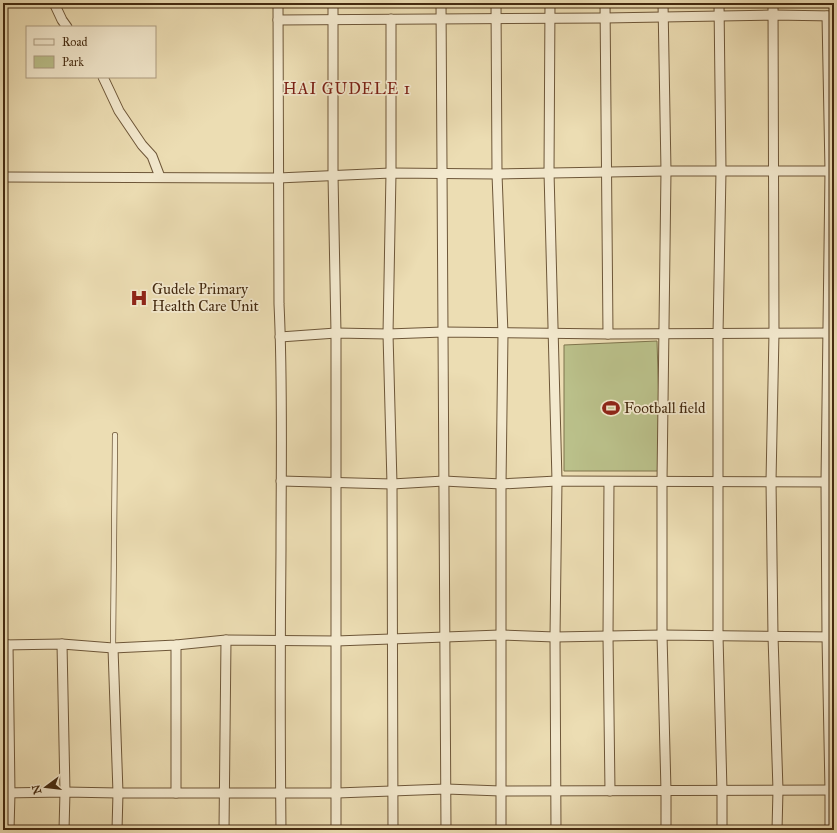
<svg xmlns="http://www.w3.org/2000/svg" width="837" height="833" font-family="'IM FELL Great Primer',serif">
<style>
.green{fill:#bac08a;stroke:#7f754d}
.lines{fill:none;stroke-linecap:round;stroke-linejoin:round}
.lane-casing{stroke:#6e5739;stroke-width:6}
.street-casing{stroke:#6e5739;stroke-width:11}
.lane{stroke:#f3e9ce;stroke-width:4.5}
.street{stroke:#f3e9ce;stroke-width:9}
.labels{text-anchor:middle;stroke-width:3.5;stroke-linejoin:round;paint-order:stroke}
.poi-label{font-size:15px;fill:#442a10;stroke:#f3e9ce;text-anchor:start}
.neighbourhood-label{font-size:16px;letter-spacing:1px;fill:#7a1f14;stroke:#f3e9ce}
</style>
<rect width="100%" height="100%" fill="#ecddb3"/>
<filter id="stains"><feTurbulence type="fractalNoise" baseFrequency=".005" numOctaves="4"/><feColorMatrix values="0 0 0 0 .2 0 0 0 0 .09 0 0 0 0 .02 0 0 0 .5 -.17"/></filter>
<radialGradient id="worn" r=".72"><stop offset=".6" stop-color="#630" stop-opacity="0"/><stop offset="1" stop-color="#630" stop-opacity=".3"/></radialGradient>
<polygon class="green" points="657,341 661,471 564,471 564,345"/>
<g class="lines">
<g class="lane-casing">
<polyline id="lane" points="113,648 115,435"/>
</g>
<g class="street-casing">
<g id="street">
<polyline points="54,3 62,20 67,27"/>
<path d="M278,3L279,304C283,385 281,467 281,549C280,643 280,736 281,830"/>
<polyline points="333,3 333,175 336,333 336,830"/>
<polyline points="441,3 446,830"/>
<polyline points="496,3 497,174 503,334 501,484 501,830"/>
<polyline points="550,3 549,172 557,481 555,637 556,830"/>
<polyline points="605,3 608,334"/>
<polyline points="663,3 666,171 662,481 662,635 666,791 666,830"/>
<polyline points="719,3 721,171 718,334 718,636 722,791 722,830"/>
<polyline points="773,3 774,333 771,481 773,636 778,790 777,830"/>
<polyline points="827,16 830,171 826,482 827,637 830,791 830,830"/>
<polyline points="391,19 391,173 388,334 392,484 393,830"/>
<polyline points="278,20 605,18 773,15 834,16"/>
<polyline points="103,77 119,111 142,145 152,156 160,177"/>
<polyline points="3,177 278,178 391,173 497,174 666,171 834,171"/>
<polyline points="280,337 336,333 388,334 443,332 608,334 834,333"/>
<polyline points="281,481 392,484 444,481 501,484 557,481 834,482"/>
<polyline points="609,482 608,637 610,791"/>
<polyline points="62,644 65,792 64,830"/>
<polyline points="3,645 62,644 113,648 176,645 226,640 336,641 500,635 555,637 662,635 834,637"/>
<polyline points="8,645 10,793 9,830"/>
<polyline points="113,648 118,793 117,830"/>
<polyline points="3,793 65,792 118,793 337,793 446,789 501,791 834,790"/>
<polyline points="176,793 176,645"/>
<polyline points="224,830 226,640"/>
</g>
</g>
<use href="#lane" class="lane"/>
<use href="#street" class="street"/>
</g>
<defs>
<g id="hospital-bare" transform="scale(1.38)"><path d="M-5-5h3v3.5h4V-5h3V5h-3V1.5h-4V5h-3Z" fill="#8f2418" stroke="#f3e9ce" stroke-width="2.5" paint-order="stroke"/></g>
<g id="stadium-bare" transform="scale(1.38)"><path d="M0-5a6.5 5 0 1 0 0 10a6.5 5 0 1 0 0-10ZM-3.5-1.8h7v3.6h-7Z" fill="#8f2418" stroke="#f3e9ce" stroke-width="2.5" paint-order="stroke"/></g>
</defs>
<g fill-rule="evenodd">
<use href="#hospital-bare" x="139" y="298"/>
<use href="#stadium-bare" x="611" y="408"/>
</g>
<g class="labels">
<g class="poi-label">
<text x="152" y="294">Gudele Primary<tspan x="152" dy="17">Health Care Unit</tspan></text>
<text x="624" y="413">Football field</text>
</g>
<g class="neighbourhood-label">
<text x="347" y="94">HAI GUDELE 1</text>
</g>
</g>
<rect width="837" height="833" fill="none" stroke="#ecddb3" stroke-width="16"/>
<rect x="4" y="4" width="829" height="825" fill="none" stroke="#442a10" stroke-width="2"/>
<rect x="8" y="8" width="821" height="817" fill="none" stroke="#442a10"/>
<rect x="26" y="26" width="130" height="52" fill="#f3e9ce" stroke="#ad9d82"/>
<rect x="34" y="39" width="20" height="6" fill="#f3e9ce" stroke="#ad9d82"/>
<text x="62" y="46" font-size="12" fill="#442a10">Road</text>
<rect x="34" y="56" width="20" height="12" fill="#bac08a" stroke="#ad9d82"/>
<text x="62" y="66" font-size="12" fill="#442a10">Park</text>
<g transform="translate(46 787) rotate(255)" stroke="#f3e9ce" stroke-width="3" paint-order="stroke">
<path d="M0-3L7 15L0 10L-7 15Z" fill="#442a10"/>
<text y="-6" font-size="11" font-weight="bold" text-anchor="middle" fill="#442a10">N</text>
</g>
<rect width="100%" height="100%" filter="url(#stains)"/>
<rect width="100%" height="100%" fill="url(#worn)"/>
</svg>
